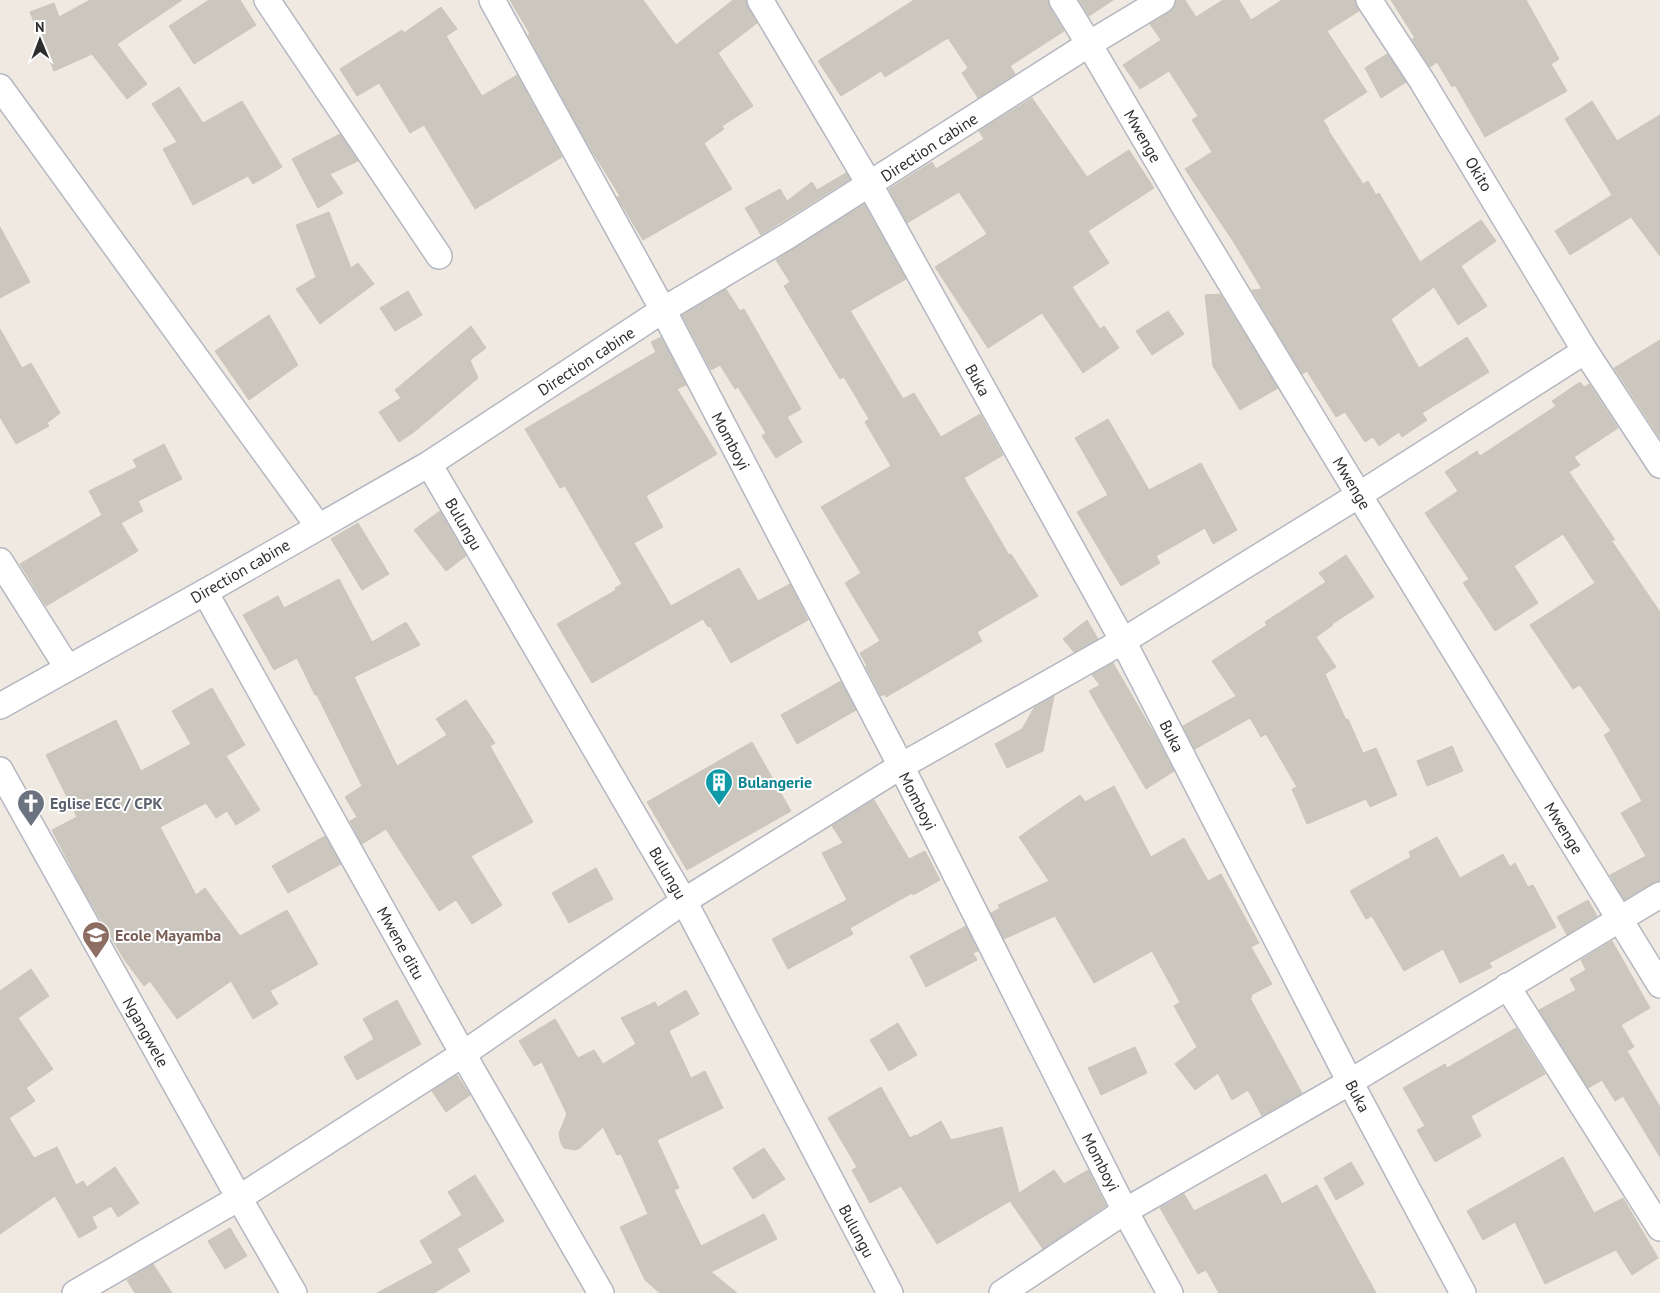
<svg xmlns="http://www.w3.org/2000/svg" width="1660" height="1293" font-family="'PT Sans',sans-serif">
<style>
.building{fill:#cbc7bf;stroke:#cbc5ba}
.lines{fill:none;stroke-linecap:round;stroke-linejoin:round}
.street-casing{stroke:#b4b7c1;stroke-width:28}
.street{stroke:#fff;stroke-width:25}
.labels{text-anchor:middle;stroke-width:4;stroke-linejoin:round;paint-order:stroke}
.street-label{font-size:16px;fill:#2e2e2e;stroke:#fff}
.culture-label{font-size:16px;font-weight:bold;fill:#0d838f;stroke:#fff;text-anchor:start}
.worship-label{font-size:16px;font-weight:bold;fill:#5b616d;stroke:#fff;text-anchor:start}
.education-label{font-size:16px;font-weight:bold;fill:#785e54;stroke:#fff;text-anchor:start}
</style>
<rect width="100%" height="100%" fill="#efe9e1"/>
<g class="building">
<polygon points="90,0 182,0 117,44 147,84 127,99 92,54 54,71 30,12 54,3 59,17"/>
<polygon points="209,0 240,0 256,25 194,64 169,26"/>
<polygon points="510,0 643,0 676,45 733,0 746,0 748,7 757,23 718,53 753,106 722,126 724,129 704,143 732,189 643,240 617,197 620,196 587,143 528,35 530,34"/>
<polygon points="914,0 1048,0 1050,8 1064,31 1010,66 1015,74 978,98 962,73 968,68 948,38 885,77 881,71 841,96 818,61"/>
<polygon points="1079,0 1113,0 1089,16"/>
<polygon points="1176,0 1185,0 1196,17 1223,0 1239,0 1251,20 1282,0 1355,0 1359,11 1327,31 1367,92 1323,120 1329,129 1328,130 1363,184 1368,181 1376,195 1379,193 1420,262 1481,220 1496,241 1461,266 1487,306 1458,325 1434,287 1391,319 1419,368 1467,337 1489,372 1422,413 1427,420 1402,437 1399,432 1379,446 1373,437 1365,442 1345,412 1336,417 1307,371 1302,374 1252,290 1262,289 1233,241 1185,169 1212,152 1192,120 1198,116 1169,71 1140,89 1123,65 1161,40 1150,24 1170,12 1175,6"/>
<polygon points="1391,0 1526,0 1559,59 1551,64 1567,91 1485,137 1455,85 1452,87 1437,62 1430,67 1412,39 1415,38"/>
<polygon points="441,7 457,29 446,36 482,96 517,75 562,157 475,209 424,125 410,133 379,83 357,96 340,69 402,30 404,33"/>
<polygon points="1387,54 1406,82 1381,98 1365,68"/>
<polygon points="179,87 203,123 242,101 282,167 253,184 248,176 193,205 163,149 177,142 152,104"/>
<polygon points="1032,98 1087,177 1129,150 1154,188 1088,231 1109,263 1072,287 1100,329 1104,326 1119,348 1083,373 1042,313 988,348 935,267 987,234 959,192 907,223 889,189 932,162 936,169 984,139 979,131"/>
<polygon points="1592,101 1617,141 1660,115 1660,256 1631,217 1570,255 1555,231 1612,195 1565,119"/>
<polygon points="340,134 358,161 330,174 343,193 318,208 292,159"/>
<polygon points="846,173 850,179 761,235 745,208 780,189 787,201 812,182 817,190"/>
<polygon points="864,204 906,279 850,311 851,312 903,399 914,393 941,437 980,414 1003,455 964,478 1009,555 1011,554 1038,596 977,632 982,641 886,697 884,694 881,696 866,667 867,666 860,653 880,641 845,583 861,573 821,507 891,466 865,422 869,419 844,377 840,379 784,286 790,282 776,260"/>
<polygon points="329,212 351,268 358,263 374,284 320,324 296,289 316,277 296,225"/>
<polygon points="0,227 30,282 0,298"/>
<polygon points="726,289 740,311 744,309 801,409 787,417 802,442 776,458 762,436 766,433 738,387 735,389 720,365 711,370 682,315"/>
<polygon points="408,291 422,315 395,331 380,308"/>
<polygon points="1220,294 1278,388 1240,410 1213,366 1205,295"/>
<polygon points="1168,311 1184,334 1152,355 1136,331"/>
<polygon points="269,315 298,365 249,400 215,351"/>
<polygon points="471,326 486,348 470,360 478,378 414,432 399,442 379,412 401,398 395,390"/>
<polygon points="0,329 22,368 31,363 60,413 47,423 49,426 16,444 0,417"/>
<polygon points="661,337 686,385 677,389 717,454 646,496 663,527 634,543 671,606 739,568 758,601 790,584 808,620 731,663 710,626 708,627 703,619 592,683 557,624 616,590 615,588 622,584 565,486 560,488 525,429 656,352 651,342"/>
<polygon points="1660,340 1660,438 1614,368"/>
<polygon points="1580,382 1584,387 1589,384 1618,428 1574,457 1580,465 1569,472 1615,540 1611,540 1660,612 1660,881 1653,883 1624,900 1610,875 1646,856 1621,813 1642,801 1604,735 1611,731 1580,685 1573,689 1530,625 1595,583 1563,534 1514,566 1538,603 1495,631 1463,583 1469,579 1425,513 1458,491 1445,472 1477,451 1480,456 1556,406 1552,401"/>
<polygon points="1108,419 1149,490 1201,463 1237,530 1213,544 1205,528 1156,556 1160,563 1121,586 1077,512 1108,495 1075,438"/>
<polygon points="164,444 182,479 138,501 143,511 121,523 138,551 46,606 20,564 102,515 89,491 137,467 133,460"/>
<polygon points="440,511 466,556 446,571 414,530"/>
<polygon points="358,523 389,574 362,590 331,539"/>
<polygon points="1346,555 1374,597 1332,624 1333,625 1316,637 1336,667 1325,674 1346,720 1348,719 1363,753 1376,748 1397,795 1370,807 1366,799 1307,824 1292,789 1297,787 1266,734 1261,737 1250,718 1195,749 1183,726 1236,696 1212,661 1267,625 1265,622 1326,582 1319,573"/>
<polygon points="339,579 372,642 406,622 420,645 354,677 397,766 447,735 436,719 466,700 495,743 490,746 533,822 471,856 502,905 472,924 456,900 439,911 386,829 362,844 350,821 357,817 345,797 362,786 317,695 315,695 297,658 274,670 243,615 278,596 284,608"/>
<polygon points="1087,620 1098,639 1074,652 1063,639"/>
<polygon points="1113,663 1156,737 1174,771 1146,789 1089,691 1100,685 1092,675"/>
<polygon points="841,681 856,710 797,744 781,715"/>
<polygon points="212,688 245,745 226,756 260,810 236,825 227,811 216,818 206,803 160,827 196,895 205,888 240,936 287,910 318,964 270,991 278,1004 253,1019 231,981 177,1019 150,981 144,986 124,959 82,888 52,830 77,817 46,755 116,720 141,771 191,744 172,711"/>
<polygon points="1054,696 1043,751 1007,768 995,744 1022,729 1034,708"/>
<polygon points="752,742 791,811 687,870 647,802"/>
<polygon points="1452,746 1463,771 1427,786 1417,761"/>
<polygon points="1114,786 1151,857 1184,838 1208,881 1221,874 1259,943 1251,947 1272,984 1251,995 1252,997 1250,998 1302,1093 1262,1116 1248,1090 1232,1100 1218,1073 1195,1090 1175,1064 1197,1047 1174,1006 1180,1002 1152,951 1094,983 1055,916 1004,939 991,913 1000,908 998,905 1049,881 1019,837 1080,795 1085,802"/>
<polygon points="874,800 909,859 925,851 940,880 913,895 912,893 850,928 853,934 788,969 772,939 847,900 822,853 843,843 832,826"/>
<polygon points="325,836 341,864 288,893 272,866"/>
<polygon points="1437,837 1460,878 1503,854 1510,867 1515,863 1528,887 1533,885 1556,927 1489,963 1492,967 1460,983 1443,949 1404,971 1372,916 1366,919 1350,891 1411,857 1409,852"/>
<polygon points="596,868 613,899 569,923 552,893"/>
<polygon points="1588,900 1597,916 1567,935 1557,917"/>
<polygon points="966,926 978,951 973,953 977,960 926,987 910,956"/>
<polygon points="1612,941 1650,1008 1621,1025 1634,1047 1627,1051 1660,1107 1660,1157 1623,1096 1615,1101 1602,1080 1588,1088 1539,1010 1576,990 1570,979 1586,970 1581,960"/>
<polygon points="31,969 49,996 18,1018 53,1069 26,1088 35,1101 9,1118 34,1158 57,1147 76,1185 83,1181 87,1187 115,1167 139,1203 118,1217 111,1206 92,1217 97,1228 79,1238 55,1196 0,1234 0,991"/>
<polygon points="686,990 699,1014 669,1031 691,1078 705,1071 723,1108 657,1140 679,1188 674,1190 701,1246 764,1214 777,1239 711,1272 737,1293 660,1293 645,1280 620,1227 648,1214 621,1154 617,1155 603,1127 580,1148 575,1150 564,1148 561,1143 559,1133 567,1114 542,1062 534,1066 519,1041 555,1019 578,1058 594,1050 603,1064 636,1044 621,1018 655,1002 658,1007"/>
<polygon points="397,1000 421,1044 357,1080 344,1057 374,1039 363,1019"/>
<polygon points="898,1023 917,1055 889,1071 870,1040"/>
<polygon points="1516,1028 1545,1074 1471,1116 1481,1136 1435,1162 1417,1130 1425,1126 1403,1088 1445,1064 1447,1068"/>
<polygon points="1135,1047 1147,1073 1101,1095 1088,1068"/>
<polygon points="457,1075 470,1095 446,1112 432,1091"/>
<polygon points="881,1087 910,1138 915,1135 916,1136 941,1121 951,1140 1002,1127 1019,1193 1054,1170 1064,1184 1088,1170 1106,1206 1043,1249 1010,1201 937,1244 901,1186 870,1203 852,1170 857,1167 828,1118"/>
<polygon points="764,1148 785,1179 753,1199 733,1168"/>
<polygon points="1563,1157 1594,1213 1623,1198 1658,1258 1632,1275 1616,1250 1545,1284 1515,1222 1483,1240 1467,1211"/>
<polygon points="1351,1162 1364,1184 1336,1200 1324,1178"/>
<polygon points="1266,1174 1282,1204 1317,1185 1376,1293 1219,1293 1206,1270 1198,1274 1160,1208 1184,1194 1194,1211"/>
<polygon points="475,1175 504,1221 457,1249 470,1271 434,1293 377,1293 433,1263 420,1241 462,1215 448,1192"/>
<polygon points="230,1228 247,1256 225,1269 208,1241"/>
<polygon points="153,1264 172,1293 135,1293 127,1280"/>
</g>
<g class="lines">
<g class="street-casing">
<g id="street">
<polyline points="267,0 439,256"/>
<polyline points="492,0 663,310 901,766 1125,1211 1170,1293"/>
<polyline points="760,0 870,185 1123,641 1350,1082 1463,1293"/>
<polyline points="1062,0 1089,44 1185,208 1359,495 1660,985"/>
<polyline points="1369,0 1422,81 1585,351 1660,465"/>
<polyline points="0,87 318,526"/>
<polyline points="429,464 684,901 890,1293"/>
<polyline points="0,561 67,667"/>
<polyline points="205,592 463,1054 601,1293"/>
<polyline points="0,706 205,592 429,464 663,310 786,237 1089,44 1162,0"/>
<polyline points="0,770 239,1198 294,1293"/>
<polyline points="1507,986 1660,1228"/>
<polyline points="75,1293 239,1198 463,1054 684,901 901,766 1123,641 1359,495 1585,351"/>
<polyline points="1002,1293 1125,1211 1350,1082 1660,895"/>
</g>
</g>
<use href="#street" class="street"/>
</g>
<defs>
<g id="building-pin" transform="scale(1.4375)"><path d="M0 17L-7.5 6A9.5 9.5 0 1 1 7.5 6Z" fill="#0f9aa8" stroke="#fff"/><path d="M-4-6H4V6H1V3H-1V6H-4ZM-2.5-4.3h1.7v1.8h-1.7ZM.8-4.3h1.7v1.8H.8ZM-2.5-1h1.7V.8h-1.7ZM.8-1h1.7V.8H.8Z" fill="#fff"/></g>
<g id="church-pin" transform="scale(1.4375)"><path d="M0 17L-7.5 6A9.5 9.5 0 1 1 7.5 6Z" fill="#6b7280" stroke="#fff"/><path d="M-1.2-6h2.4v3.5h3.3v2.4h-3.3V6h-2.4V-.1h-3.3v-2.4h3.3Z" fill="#fff"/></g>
<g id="school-pin" transform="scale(1.4375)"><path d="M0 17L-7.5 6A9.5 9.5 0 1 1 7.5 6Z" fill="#8d6e63" stroke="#fff"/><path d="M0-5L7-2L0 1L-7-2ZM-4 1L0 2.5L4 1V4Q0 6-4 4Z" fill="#fff"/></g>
</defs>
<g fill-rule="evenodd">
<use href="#building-pin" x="719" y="782"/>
<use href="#church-pin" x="31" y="803"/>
<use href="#school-pin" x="96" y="935"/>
</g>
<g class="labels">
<g class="street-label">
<text transform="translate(1143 136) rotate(60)" y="6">Mwenge</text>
<text transform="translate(929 147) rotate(-33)" y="6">Direction cabine</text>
<text transform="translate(1479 174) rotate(59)" y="6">Okito</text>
<text transform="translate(586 361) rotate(-33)" y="6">Direction cabine</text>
<text transform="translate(978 380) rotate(61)" y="6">Buka</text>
<text transform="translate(731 441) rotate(62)" y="6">Momboyi</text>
<text transform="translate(1352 483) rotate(59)" y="6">Mwenge</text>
<text transform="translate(464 524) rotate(60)" y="6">Bulungu</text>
<text transform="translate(240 571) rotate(-30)" y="6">Direction cabine</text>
<text transform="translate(1172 736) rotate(63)" y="6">Buka</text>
<text transform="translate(918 801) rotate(63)" y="6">Momboyi</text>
<text transform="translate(1564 828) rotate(58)" y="6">Mwenge</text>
<text transform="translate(668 873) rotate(60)" y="6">Bulungu</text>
<text transform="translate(401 943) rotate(61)" y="6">Mwene ditu</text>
<text transform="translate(146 1032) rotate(61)" y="6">Ngangwele</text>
<text transform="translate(1358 1096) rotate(62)" y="6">Buka</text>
<text transform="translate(1101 1162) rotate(63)" y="6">Momboyi</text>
<text transform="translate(857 1231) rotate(62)" y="6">Bulungu</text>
</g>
<g class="culture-label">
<text x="738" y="788">Bulangerie</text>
</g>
<g class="worship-label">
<text x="50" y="809">Eglise ECC / CPK</text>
</g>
<g class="education-label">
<text x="115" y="941">Ecole Mayamba</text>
</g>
</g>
<g transform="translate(40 40) rotate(359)" stroke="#ffffff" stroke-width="4" paint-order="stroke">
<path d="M0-4L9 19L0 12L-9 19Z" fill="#2e2e2e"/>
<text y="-8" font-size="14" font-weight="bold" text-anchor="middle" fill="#2e2e2e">N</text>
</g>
</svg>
